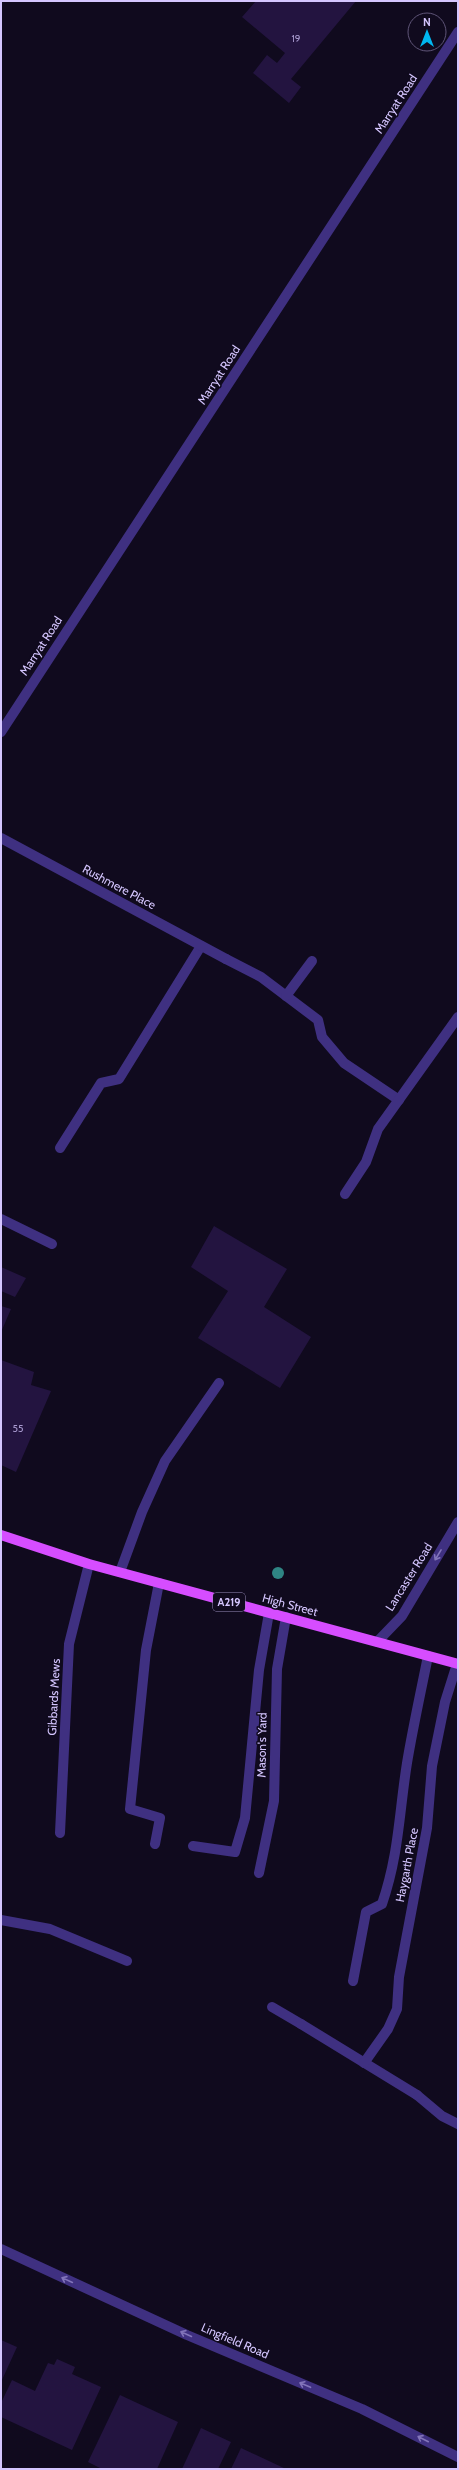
<svg xmlns="http://www.w3.org/2000/svg" width="459" height="2470" font-family="Cabin,sans-serif">
<style>
.building{fill:#231440}
.lines{fill:none;stroke-linecap:round;stroke-linejoin:round}
.lane{stroke:#3f3081;stroke-width:10}
.street{stroke:#3f3081;stroke-width:10}
.primary{stroke:#d64dff;stroke-width:10}
.tree{fill:#2f8584}
.oneway{stroke:#8274ba}
.labels{text-anchor:middle;stroke-width:3;stroke-linejoin:round;paint-order:stroke}
.number-label{font-size:10px;fill:#a89acf}
.shield{fill:#100a1e;stroke:#9a8ebc;stroke-width:1}
.shield-label{font-size:11px;font-weight:bold;fill:#d5c6ff}
.street-label{font-size:12px;fill:#d5c6ff;stroke:#100a1e}
</style>
<rect width="100%" height="100%" fill="#100a1e"/>
<g class="building">
<polygon points="256,1 356,1 291,79 301,87 289,103 253,73 267,55 277,63 285,53 242,17"/>
<polygon points="214,1226 287,1269 264,1307 311,1337 280,1388 198,1338 228,1291 191,1267"/>
<polygon points="1,1267 26,1278 15,1297 1,1291"/>
<polygon points="1,1306 11,1309 1,1332"/>
<polygon points="1,1360 34,1372 31,1385 51,1391 16,1472 1,1465"/>
<polygon points="1,2340 17,2347 1,2382"/>
<polygon points="57,2359 75,2367 72,2374 101,2387 72,2450 1,2417 1,2403 12,2380 35,2391 48,2363 54,2365"/>
<polygon points="120,2395 178,2422 157,2469 102,2469 88,2462"/>
<polygon points="201,2428 231,2442 218,2469 182,2469"/>
<polygon points="241,2448 286,2469 231,2469"/>
</g>
<g class="lines">
<g class="lane">
<polyline points="226,959 261,977 318,1020 322,1037 344,1063 399,1100"/>
<polyline points="286,996 312,961"/>
<polyline points="60,1148 101,1083 119,1079 201,946"/>
<polyline points="345,1194 366,1162 378,1129 458,1017"/>
<polyline points="1,1219 52,1244"/>
<polyline points="120,1572 142,1512 165,1461 219,1383"/>
<polyline points="60,1833 69,1644 89,1564"/>
<polyline points="155,1844 160,1818 130,1809 146,1650 159,1583"/>
<polyline points="193,1846 235,1852 245,1818 259,1670 269,1613"/>
<polyline points="259,1873 274,1801 277,1669 286,1617"/>
<polyline points="1,1920 50,1929 127,1961"/>
<path d="M353,1981L366,1912L382,1904C399,1855 399,1813 407,1763C413,1727 421,1691 428,1656"/>
<polyline points="272,2007 301,2024"/>
<polyline points="417,2095 442,2116 458,2124"/>
</g>
<g class="street">
<polyline points="1,732 458,32"/>
<polyline points="1,838 226,959"/>
<polyline points="377,1642 402,1616 458,1522"/>
<polyline points="301,2024 417,2095"/>
<polyline points="364,2063 388,2029 397,2009 399,1977 427,1828 432,1766 445,1702 457,1664"/>
<polyline points="1,2249 187,2335 362,2409 458,2457"/>
</g>
<polyline class="primary" points="1,1535 89,1564 458,1664"/>
</g>
<circle class="tree" cx="278" cy="1573" r="6"/>
<defs><path id="oneway-shaft" d="M-6 0H5M1.5-3L5.5 0L1.5 3" fill="none" stroke-width="1.6" stroke-linecap="round" stroke-linejoin="round"/></defs>
<g class="oneway">
<use href="#oneway-shaft" transform="translate(438 1555) rotate(121)"/>
<use href="#oneway-shaft" transform="translate(67 2280) rotate(-155)"/>
<use href="#oneway-shaft" transform="translate(186 2334) rotate(-156)"/>
<use href="#oneway-shaft" transform="translate(305 2385) rotate(-157)"/>
<use href="#oneway-shaft" transform="translate(423 2439) rotate(-153)"/>
</g>
<g class="labels">
<g class="number-label">
<text x="296" y="42">19</text>
<text x="18" y="1432">55</text>
</g>
<rect class="shield" x="213" y="1593" width="32" height="18" rx="3"/>
<g class="shield-label">
<text x="229" y="1606">A219</text>
</g>
<g class="street-label">
<text transform="translate(396 104) rotate(-57)" y="4">Marryat Road</text>
<text transform="translate(219 375) rotate(-57)" y="4">Marryat Road</text>
<text transform="translate(41 646) rotate(-57)" y="4">Marryat Road</text>
<text transform="translate(119 887) rotate(28)" y="4">Rushmere Place</text>
<text transform="translate(409 1577) rotate(-58)" y="4">Lancaster Road</text>
<text transform="translate(290 1605) rotate(15)" y="4">High Street</text>
<text transform="translate(54 1697) rotate(-87)" y="4">Gibbards Mews</text>
<text transform="translate(262 1745) rotate(-89)" y="4">Mason's Yard</text>
<text transform="translate(407 1865) rotate(-79)" y="4">Haygarth Place</text>
<text transform="translate(235 2341) rotate(23)" y="4">Lingfield Road</text>
</g>
</g>
<rect width="459" height="2470" fill="none" stroke="#d5c6ff" stroke-width="4"/>
<g transform="translate(427 32)"><circle r="19" fill="#100a1e" stroke="#5f5578"/>
<path d="M0-3L7 15L0 10L-7 15Z" fill="#00b7f1"/>
<text y="-6" font-size="11" font-weight="bold" text-anchor="middle" fill="#d5c6ff">N</text>
</g>
</svg>
